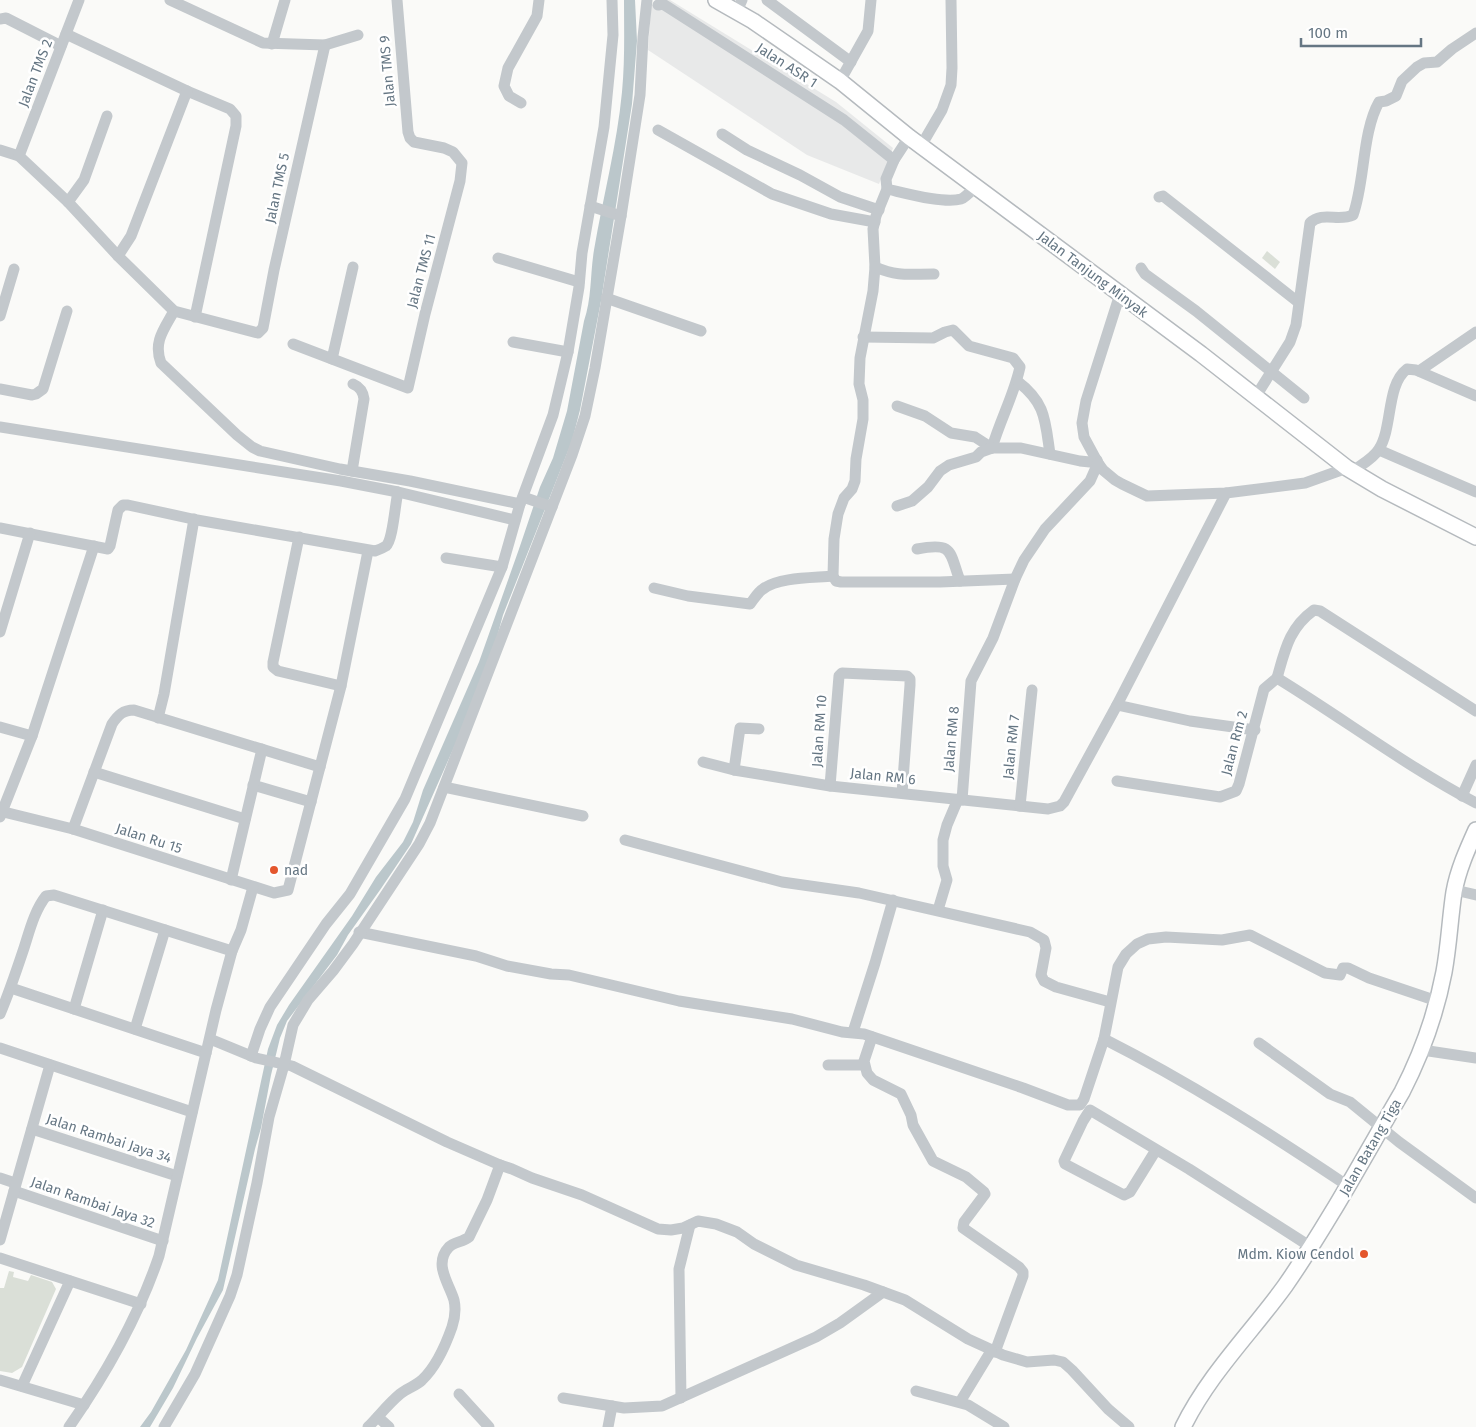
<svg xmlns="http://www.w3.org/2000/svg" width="1476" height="1427" font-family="'Fira Sans',sans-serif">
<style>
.built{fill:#e8e9e9}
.green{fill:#dadfd7}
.water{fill:#bbc7cb}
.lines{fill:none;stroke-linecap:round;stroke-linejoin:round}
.major-casing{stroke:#b5babe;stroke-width:18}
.minor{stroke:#c3c8cc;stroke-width:11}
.major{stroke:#fff;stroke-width:15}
.poi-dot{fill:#e4572e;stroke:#fff;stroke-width:2}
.labels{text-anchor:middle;stroke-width:5;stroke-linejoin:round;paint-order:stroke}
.street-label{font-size:14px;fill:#657683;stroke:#fff}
.poi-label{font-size:14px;fill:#657683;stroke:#fff;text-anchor:start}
</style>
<rect width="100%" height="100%" fill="#fafaf8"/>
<polygon class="built" points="656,0 670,0 836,102 893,148 879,184 807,155 648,50 651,7"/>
<g class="green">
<polygon points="1267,251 1280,262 1275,269 1262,258"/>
<polygon points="9,1271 14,1272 13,1277 28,1281 31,1275 52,1282 56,1289 22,1367 12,1373 0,1371 0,1288 4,1288"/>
</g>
<path class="water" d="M624,0H635L637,41L632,104L601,301L580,410L572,441L503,615L487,673L411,844L380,890L348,935L337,955L287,1021L280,1038L271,1075L261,1128L255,1149L223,1290L197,1338L173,1388L150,1427H140L151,1412L186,1350L218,1280L268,1049L277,1025L289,1005L352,916L376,877L403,842L413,822L423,790L479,662L519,549L540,487L553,458L567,411L584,321C592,298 590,274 594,250C603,197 617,145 622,92C625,61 624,31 624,0Z"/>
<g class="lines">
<g class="major-casing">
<g id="major">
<polyline points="716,0 753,21 840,81 909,137 1201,354 1347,468 1382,489 1476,537"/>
<path d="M1183,1427C1209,1374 1251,1333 1285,1286C1328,1224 1364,1157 1402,1092C1422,1053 1436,1014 1444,972C1449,945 1450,918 1454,892C1458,870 1467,850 1476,830"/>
</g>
</g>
<g class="minor">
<polyline points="170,0 263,43 325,45 358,35"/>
<polyline points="767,0 851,62"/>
<polyline points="658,5 663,4 844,120 894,160"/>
<polyline points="737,11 742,0"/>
<polyline points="0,19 6,18 61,46"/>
<polyline points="66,34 187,91 230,109 236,116 236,126 195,317"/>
<polyline points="272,44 285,0"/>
<polyline points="840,81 868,31 871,0"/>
<polyline points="521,103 509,96 504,86 508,68 537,16 539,0"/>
<polyline points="658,130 772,194 831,214 875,222"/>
<polyline points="722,134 747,150 800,175 840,197 879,210"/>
<polyline points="909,137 894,160 886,179 887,189 876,216 873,229 875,267 873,291 860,358 859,384 863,400 863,419 856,459 855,481 852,489 844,498 838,514 834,539 833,576 836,581 841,582 940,582 1015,579"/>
<polyline points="921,146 942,110 951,85 952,68 951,0"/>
<polyline points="0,150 19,156 68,202 118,256 174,311 258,333 263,328 274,270 325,45"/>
<polyline points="19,156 79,0"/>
<path d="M887,189C905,193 944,204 961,199C966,197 971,191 976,186"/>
<polyline points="1159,197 1163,196 1298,302"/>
<polyline points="68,202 84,180 107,116"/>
<polyline points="590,206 621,216"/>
<polyline points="118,256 131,236 187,91"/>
<polyline points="498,258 579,282"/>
<path d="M875,267C899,277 909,274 934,274"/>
<polyline points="1141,268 1145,274 1196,311 1304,398"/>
<polyline points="1120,294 1086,401 1082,423 1084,437 1098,463 1103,470 1115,480 1122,484 1147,496 1226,493 1305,483 1347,468"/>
<polyline points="606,298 701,331"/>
<path d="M174,311C164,329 153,342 161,363L237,435L252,447L260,451L340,469L410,481L520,504"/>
<polyline points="0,316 14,269"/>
<path d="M863,337L933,338L945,332L953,330L969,346L1013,358L1020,367C1014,395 1000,420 992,448"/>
<polyline points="513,342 568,352"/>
<polyline points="293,344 408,388 425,314 460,181 462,163 453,152 444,148 414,142 410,138 408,132 397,0"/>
<polyline points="332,359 353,267"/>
<polyline points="1419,371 1476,332"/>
<path d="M1017,381C1046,403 1045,420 1050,454"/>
<polyline points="0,389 32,395 36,394 43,389 67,311"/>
<path d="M1256,396L1290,342L1296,325L1310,223C1322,211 1339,222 1353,215C1365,182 1362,132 1379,102L1386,101L1396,96L1402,81L1417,67L1424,63L1437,62L1452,49L1476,33"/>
<polyline points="897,406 925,416 951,433 975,437 992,448"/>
<polyline points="0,427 341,481 398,492 515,520"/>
<polyline points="1379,450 1476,492"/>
<path d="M352,471L364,399C363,391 360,387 353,384"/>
<path d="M1353,471C1361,465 1374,458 1379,449C1393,427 1386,385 1407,369L1416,370L1476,396"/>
<polyline points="523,497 552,507"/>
<polyline points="897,506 912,501 928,487 940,471 949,465 976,457 981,452 992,448 1021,448 1080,461 1090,462 1097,460"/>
<path d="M0,528L108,549L110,546L118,510L123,505H128L197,520L375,551C378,550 383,548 386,546C393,540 395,504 398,492"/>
<polyline points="299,537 273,662 273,667 278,671 341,686"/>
<path d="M917,549C954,542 949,551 960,581"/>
<polyline points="446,558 502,567"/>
<path d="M654,588L688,596L750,604C754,599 758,592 763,589C779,577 813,578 833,576"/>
<polyline points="0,632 30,533"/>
<path d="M1277,678C1285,650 1289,628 1314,610L1320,611L1476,711"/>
<path d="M1277,678C1344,719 1406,766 1476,803"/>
<polyline points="1117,705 1226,493"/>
<polyline points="158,718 164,694 194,519"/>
<polyline points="0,727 32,736"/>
<polyline points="703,762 734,770 830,786 1048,809 1060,806 1064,802 1117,705 1190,721 1255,730"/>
<polyline points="734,770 740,728 759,729"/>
<polyline points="94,772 245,819"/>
<polyline points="1117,781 1220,797 1236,791 1239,784 1264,689 1277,678"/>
<polyline points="253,785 311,802"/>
<polyline points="830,786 839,676 842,673 907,676 910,679 910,685 902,793"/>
<polyline points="444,787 583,816"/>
<polyline points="1462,796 1476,765"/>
<polyline points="962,800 971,681 993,638 1015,579 1024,560 1045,529 1090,481 1098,463"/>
<polyline points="1020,806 1032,690"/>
<polyline points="0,811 73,829 274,893 288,890 341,686 368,551"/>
<polyline points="0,817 32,736 94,546"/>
<path d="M73,829L112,724C118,715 123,710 134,710L320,767"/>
<polyline points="625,840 782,882 859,893 1030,932 1044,940 1046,948 1041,975 1044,981 1056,987 1110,1002"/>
<polyline points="231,880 262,749"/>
<polyline points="1455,890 1476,895"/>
<polyline points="938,910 947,880 943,866 943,840 947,825 958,799"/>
<path d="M359,932L476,956L507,966L551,974L569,975L679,1001L792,1019L842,1032L864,1034L1023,1088L1068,1105H1080L1084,1099L1104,1039C1189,1082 1269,1133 1348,1186"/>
<polyline points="11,988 206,1053"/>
<polyline points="74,1009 103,910"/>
<path d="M0,1014C9,993 16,972 23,951C29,933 34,911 46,896L54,895L232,951"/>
<polyline points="135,1029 165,930"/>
<polyline points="853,1032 875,963 893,900"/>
<polyline points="872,1037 864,1061 867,1073 873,1080 901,1094 911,1115 913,1125 933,1161 966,1177 984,1192 985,1194 964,1222 963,1228 1019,1267 1023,1272 1023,1276 995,1352"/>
<polyline points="210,1039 256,1058 292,1066 447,1142 500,1165 512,1169 532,1178 582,1195 658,1229 671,1230 683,1228 698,1221 716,1224 737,1232 754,1244 796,1265 864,1285 905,1300 968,1339 1003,1355 1027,1362 1054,1360 1063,1362 1072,1370 1108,1409 1129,1427"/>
<polyline points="1104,1039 1118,967 1126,954 1137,944 1148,939 1166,937 1222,940 1250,935 1325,973 1340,975 1343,968 1348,968 1369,978 1437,1001"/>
<polyline points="1259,1043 1330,1094 1350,1102 1399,1142 1476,1198"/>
<polyline points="0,1048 192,1112"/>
<polyline points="1422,1050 1476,1058"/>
<polyline points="251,1056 260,1029 270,1007 326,924 350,894 405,799 502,567 520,504 553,415 568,352 579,287 582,253 604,127 613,35 612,0"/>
<polyline points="828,1065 864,1065"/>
<polyline points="32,1129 177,1176"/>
<polyline points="1156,1150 1130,1192 1124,1195 1065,1164 1064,1161 1083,1121 1090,1110 1189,1169 1311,1247"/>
<polyline points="0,1178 15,1183"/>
<polyline points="14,1191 163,1241"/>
<polyline points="0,1240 50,1065"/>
<polyline points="0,1258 141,1304"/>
<polyline points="0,1380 84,1405"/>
<polyline points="22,1386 70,1281"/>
<polyline points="916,1391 968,1405 1004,1427"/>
<polyline points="459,1394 489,1427"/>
<polyline points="563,1398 624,1408 662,1406 816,1337 840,1323 883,1292"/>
<polyline points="681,1398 679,1269 690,1225"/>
<polyline points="960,1402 991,1351"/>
<polyline points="378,1417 389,1427"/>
<path d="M69,1427C106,1374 138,1318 159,1256L216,1010L232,951L241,930L253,887"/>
<polyline points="164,1427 195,1374 230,1296 237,1275 257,1183 269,1117 284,1065 293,1025 308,1000 333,971 353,944 419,844 430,823 572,455 585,416 595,368 621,216 640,95 643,37 647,0"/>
<path d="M368,1427C379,1416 388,1404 400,1394C407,1388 416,1386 422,1380C436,1367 446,1344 452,1327C455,1318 456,1309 454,1300C449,1283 433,1264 449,1247C454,1242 463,1242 469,1237L487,1200L500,1165"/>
<polyline points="608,1427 612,1406"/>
</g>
<use href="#major" class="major"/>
</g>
<g class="poi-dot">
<circle cx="274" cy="870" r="5"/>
<circle cx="1364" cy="1254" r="5"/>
</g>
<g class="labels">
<g class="street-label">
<text transform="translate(787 65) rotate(33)" y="5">Jalan ASR 1</text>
<text transform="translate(387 71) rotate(-95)" y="5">Jalan TMS 9</text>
<text transform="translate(35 73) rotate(-69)" y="5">Jalan TMS 2</text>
<text transform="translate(277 188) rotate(-78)" y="5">Jalan TMS 5</text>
<text transform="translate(421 271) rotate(-75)" y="5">Jalan TMS 11</text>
<text transform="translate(1093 274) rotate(37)" y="5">Jalan Tanjung Minyak</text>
<text transform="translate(819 731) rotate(-86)" y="5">Jalan RM 10</text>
<text transform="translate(951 739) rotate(-85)" y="5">Jalan RM 8</text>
<text transform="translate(1234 743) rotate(-75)" y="5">Jalan Rm 2</text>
<text transform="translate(1011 747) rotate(-84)" y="5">Jalan RM 7</text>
<text transform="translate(883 776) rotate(6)" y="5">Jalan RM 6</text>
<text transform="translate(149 838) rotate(18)" y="5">Jalan Ru 15</text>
<text transform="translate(109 1138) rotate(18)" y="5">Jalan Rambai Jaya 34</text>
<text transform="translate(1370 1147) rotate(-60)" y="5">Jalan Batang Tiga</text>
<text transform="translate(93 1202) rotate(19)" y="5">Jalan Rambai Jaya 32</text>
</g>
<g class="poi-label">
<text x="284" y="875">nad</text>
<text x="1354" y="1259" text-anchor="end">Mdm. Kiow Cendol</text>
</g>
</g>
<path d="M1301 38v8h120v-8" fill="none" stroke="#657683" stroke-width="2.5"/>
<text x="1308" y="38" font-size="15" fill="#657683" stroke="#ffffff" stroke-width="4" paint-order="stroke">100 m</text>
</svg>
